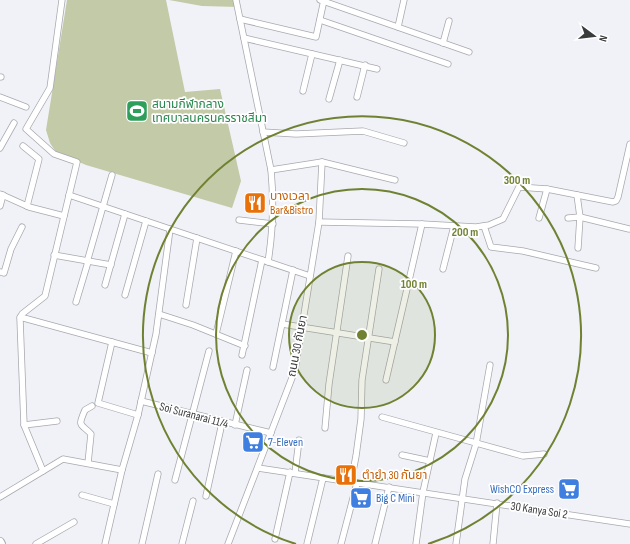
<svg xmlns="http://www.w3.org/2000/svg" width="630" height="544" font-family="'Sofia Sans Condensed','Noto Sans Thai',sans-serif">
<style>
.pitch{fill:#c2caa7}
.lines{fill:none;stroke-linecap:round;stroke-linejoin:round}
.street-casing{stroke:#a7a9ae;stroke-width:7}
.primary-casing{stroke:#a7a9ae;stroke-width:10}
.street{stroke:#fff;stroke-width:5.5}
.primary{stroke:#fff;stroke-width:8}
.ring{fill:none;stroke:#708232;stroke-width:2}
.labels{text-anchor:middle;stroke-width:3.5;stroke-linejoin:round;paint-order:stroke}
.leisure-label{font-size:12px;fill:#27864d;stroke:#fff;text-anchor:start}
.food-label{font-size:12px;fill:#c56008;stroke:#fff;text-anchor:start}
.street-label{font-size:12px;fill:#3a3b3d;stroke:#fff}
.shop-label{font-size:12px;fill:#366cbe;stroke:#fff;text-anchor:start}
.centre{fill:#708232;stroke:#fff;stroke-width:2}
.ring-label{font-size:12px;text-anchor:middle;font-weight:bold;fill:#708232;stroke:#fff;stroke-width:3.5;stroke-linejoin:round;paint-order:stroke}
</style>
<rect width="100%" height="100%" fill="#f0f2f8"/>
<g class="pitch">
<polygon points="67,0 166,0 185,92 220,89 241,181 232,208 86,165 56,152 50,143 46,130"/>
<polygon points="169,0 236,0 238,7 202,6"/>
</g>
<g class="lines">
<g class="street-casing">
<g id="street">
<path d="M236,0L271,170C274,202 273,231 268,262"/>
<polyline points="320,0 469,52"/>
<polyline points="240,19 316,37 324,0"/>
<polyline points="320,20 448,64"/>
<polyline points="398,27 404,0"/>
<polyline points="244,38 377,69"/>
<polyline points="443,43 449,21"/>
<polyline points="0,77 1,77"/>
<polyline points="303,91 312,54"/>
<polyline points="0,97 26,107"/>
<polyline points="357,97 365,65"/>
<polyline points="329,99 340,60"/>
<polyline points="263,132 296,134 363,131 404,143"/>
<polyline points="23,146 39,159 27,206"/>
<polyline points="0,148 14,123"/>
<polyline points="271,170 322,162 395,180"/>
<polyline points="0,194 29,207 64,216"/>
<polyline points="69,195 170,229"/>
<polyline points="577,195 580,217 578,248"/>
<polyline points="0,206 3,195"/>
<polyline points="539,218 547,189"/>
<polyline points="568,218 580,217 629,229"/>
<polyline points="239,220 273,224"/>
<polyline points="319,222 422,224 476,227 489,225 503,219 519,187 547,189 613,202 616,201 618,197 630,144"/>
<polyline points="484,226 491,247 523,251 596,268"/>
<polyline points="54,255 111,265"/>
<polyline points="87,262 112,175"/>
<polyline points="443,269 454,226"/>
<polyline points="0,272 4,273 11,249 22,227"/>
<polyline points="105,285 125,214"/>
<polyline points="125,295 146,221"/>
<polyline points="76,302 88,262"/>
<polyline points="186,305 197,238"/>
<polyline points="159,314 193,325 245,346"/>
<polyline points="20,317 152,353"/>
<polyline points="282,324 395,342"/>
<polyline points="216,334 236,251"/>
<polyline points="112,342 98,403 138,415"/>
<polyline points="242,355 262,260"/>
<polyline points="273,367 293,270"/>
<polyline points="386,380 422,224"/>
<polyline points="141,401 271,433"/>
<polyline points="382,417 523,456 544,454"/>
<polyline points="24,425 57,421"/>
<polyline points="235,425 247,370"/>
<polyline points="325,428 329,384 348,256"/>
<polyline points="402,455 430,461"/>
<path d="M88,463L91,434C81,423 77,428 85,410L92,406"/>
<polyline points="258,468 630,524"/>
<polyline points="43,471 24,425 20,319 22,314 45,296 77,162 54,154 26,129 50,88 62,0"/>
<polyline points="295,473 299,440"/>
<polyline points="175,480 209,351"/>
<polyline points="351,482 356,456 361,419 362,380 379,269"/>
<polyline points="82,495 114,504"/>
<polyline points="206,496 222,423"/>
<polyline points="0,497 63,459 122,470 138,415 156,334 170,229 310,276"/>
<polyline points="275,539 290,472"/>
<polyline points="36,544 74,522"/>
<polyline points="105,544 122,470"/>
<polyline points="142,544 158,474"/>
<polyline points="182,544 193,501"/>
<polyline points="228,544 295,370 319,222 322,162"/>
<polyline points="307,544 323,478"/>
<polyline points="341,544 357,483"/>
<polyline points="375,544 389,487"/>
<polyline points="416,544 423,492 436,433"/>
<polyline points="456,544 465,479 476,444 490,365"/>
<polyline points="493,544 497,503"/>
</g>
</g>
<g class="primary-casing">
<polyline id="primary" points="0,542 1,544"/>
</g>
<use href="#street" class="street"/>
<use href="#primary" class="primary"/>
</g>
<circle cx="362" cy="335" r="73" fill="#708232" fill-opacity=".12"/>
<g class="ring">
<circle cx="362" cy="335" r="73"/>
<circle cx="362" cy="335" r="146"/>
<path d="M296 544A219 219 0 1 1 428 544"/>
</g>
<defs>
<g id="stadium-square" transform="scale(1.15)"><rect x="-9" y="-9" width="18" height="18" rx="4" fill="#2e9e5b" stroke="#fff"/><path d="M0-5a6.5 5 0 1 0 0 10a6.5 5 0 1 0 0-10ZM-3.5-1.8h7v3.6h-7Z" fill="#fff"/></g>
<g id="restaurant-square" transform="scale(1.15)"><rect x="-9" y="-9" width="18" height="18" rx="4" fill="#e8710a" stroke="#fff"/><path d="M-5-6h1v4h1v-4h1v4h1v-4h1v5L-1.5 .5V6h-2V.5L-5-1ZM5-6V6H3V1.5H1.5Q1.5-4 5-6Z" fill="#fff"/></g>
<g id="supermarket-square" transform="scale(1.15)"><rect x="-9" y="-9" width="18" height="18" rx="4" fill="#3f7fe0" stroke="#fff"/><path d="M-6-5.5h2.5l.6 2H6L4.5 2H-2.5L-4.4-4H-6ZM-1.5 3.2a1.3 1.3 0 1 0 .1 0ZM3 3.2a1.3 1.3 0 1 0 .1 0Z" fill="#fff"/></g>
</defs>
<g fill-rule="evenodd">
<use href="#stadium-square" x="137" y="111"/>
<use href="#restaurant-square" x="255" y="203"/>
<use href="#supermarket-square" x="253" y="442"/>
<use href="#restaurant-square" x="346" y="475"/>
<use href="#supermarket-square" x="569" y="489"/>
<use href="#supermarket-square" x="361" y="498"/>
</g>
<g class="labels">
<g class="leisure-label">
<text x="152" y="108">สนามกีฬากลาง<tspan x="152" dy="14">เทศบาลนครนครราชสีมา</tspan></text>
</g>
<g class="food-label">
<text x="270" y="200">บางเวลา<tspan x="270" dy="14">Bar&amp;Bistro</tspan></text>
<text x="362" y="479">ตำยำ 30 กันยา</text>
</g>
<g class="street-label">
<text transform="translate(297 346) rotate(-79)" y="4">ถนน 30 กันยา</text>
<text transform="translate(194 415) rotate(15)" y="4">Soi Suranarai 11/4</text>
<text transform="translate(539 510) rotate(9)" y="4">30 Kanya Soi 2</text>
</g>
<g class="shop-label">
<text x="268" y="446">7-Eleven</text>
<text x="554" y="493" text-anchor="end">WishCO Express</text>
<text x="376" y="502">Big C Mini</text>
</g>
</g>
<circle cx="362" cy="335" r="6" class="centre"/>
<g class="ring-label">
<text x="517" y="184">300 m</text>
<text x="465" y="236">200 m</text>
<text x="414" y="288">100 m</text>
</g>
<g transform="translate(594 36) rotate(105)" stroke="#ffffff" stroke-width="3" paint-order="stroke">
<path d="M0-3L7 15L0 10L-7 15Z" fill="#3a3b3d"/>
<text y="-6" font-size="11" font-weight="bold" text-anchor="middle" fill="#3a3b3d">N</text>
</g>
</svg>
